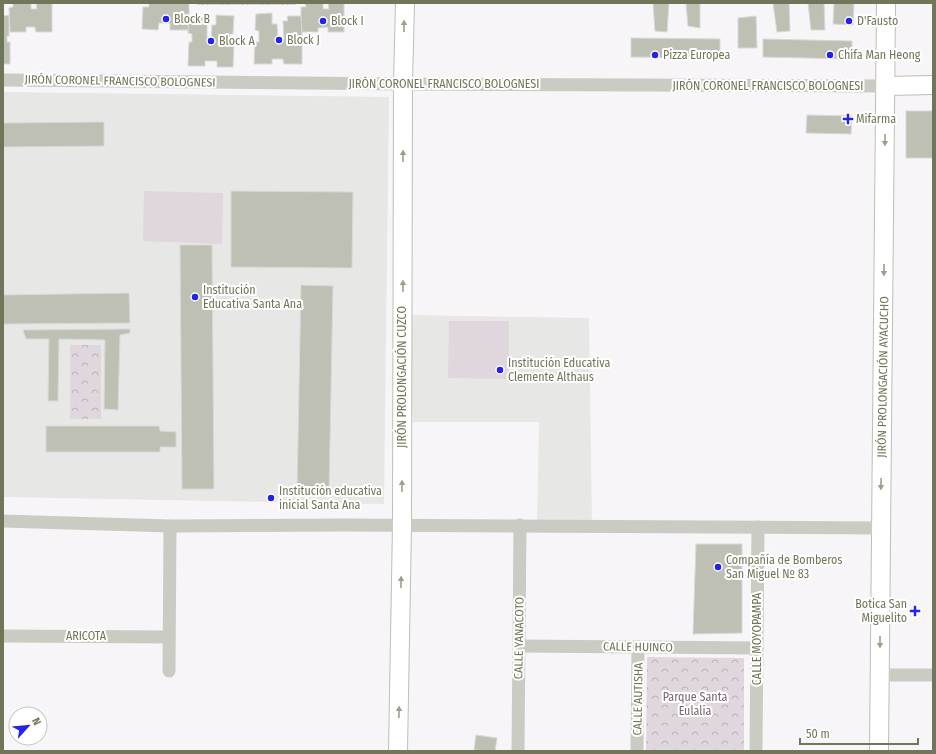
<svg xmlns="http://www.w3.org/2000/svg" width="936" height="754" font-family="'Fira Sans Condensed',sans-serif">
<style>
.built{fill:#e7e7e6}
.grass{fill:#e0d6dd}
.forest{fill:url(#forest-crowns)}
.building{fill:#bec0b3;stroke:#d9d8da}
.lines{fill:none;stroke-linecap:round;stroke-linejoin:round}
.secondary-casing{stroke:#bcbfb3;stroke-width:20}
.street{stroke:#caccc3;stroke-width:13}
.secondary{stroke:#fff;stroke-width:18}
.oneway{fill:#9b9f8b}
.poi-dot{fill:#2323eb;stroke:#fff;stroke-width:1.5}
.labels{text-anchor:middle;stroke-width:4;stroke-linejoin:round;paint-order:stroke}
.poi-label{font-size:12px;fill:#707659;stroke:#fff;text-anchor:start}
.street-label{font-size:12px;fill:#707659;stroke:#fff}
.park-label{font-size:12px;fill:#7e6570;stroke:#fff}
</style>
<defs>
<pattern id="forest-crowns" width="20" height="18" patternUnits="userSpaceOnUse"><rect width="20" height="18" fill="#e0d6dd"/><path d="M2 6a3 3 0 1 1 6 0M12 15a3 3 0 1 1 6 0" fill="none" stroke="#bab2b6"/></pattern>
</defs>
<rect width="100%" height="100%" fill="#f8f5f8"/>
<g class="built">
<polygon points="3,92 389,97 384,504 3,497"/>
<polygon points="407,315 589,318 592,528 537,528 539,422 413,422"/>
</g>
<g class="grass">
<polygon points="144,191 223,193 222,244 143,241"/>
<polygon points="449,321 509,321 509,379 448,378"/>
</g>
<g class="forest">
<rect x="197" y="3" width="99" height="2"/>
<rect x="70" y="345" width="31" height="74"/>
<polygon points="647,657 744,658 744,751 646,751"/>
</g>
<g class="building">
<polygon points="13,3 31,3 31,9 37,9 36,3 52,3 52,32 36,32 35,27 26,27 26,32 10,32 9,8 13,7"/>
<polygon points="149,3 189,3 189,30 170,30 170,23 159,23 158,30 142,29 143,7 149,7"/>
<polygon points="305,3 323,3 323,9 329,9 328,3 344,3 344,32 328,32 328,27 318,28 318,32 301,32 301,7 306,7"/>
<polygon points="653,3 669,3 667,32 655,31"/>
<polygon points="686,3 700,3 700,28 688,26"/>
<polygon points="773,3 789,3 790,31 777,32"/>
<polygon points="808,3 824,3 825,30 811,30"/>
<polygon points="834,3 854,3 853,25 833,24"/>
<polygon points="272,13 272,24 277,24 278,39 284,39 283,21 288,21 287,16 301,16 302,36 299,37 299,42 302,42 302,64 284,64 283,59 272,59 272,64 254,64 255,42 259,42 259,31 255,30 256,14"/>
<polygon points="9,15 9,36 7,36 7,42 10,42 10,64 3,64 3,16"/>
<polygon points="216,15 234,16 233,34 230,34 230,42 234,42 233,67 217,67 217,61 205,61 205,66 188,66 189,42 192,42 192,34 188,33 189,16 203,16 203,22 207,22 207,40 211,41 212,25 216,25"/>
<polygon points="756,16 757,48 738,48 738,18"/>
<polygon points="631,38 720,39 720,58 631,57"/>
<polygon points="763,39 852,41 852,59 763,57"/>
<rect x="906" y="111" width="27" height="47"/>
<polygon points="807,115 852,116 851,134 806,133"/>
<polygon points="104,122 104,146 3,147 3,123"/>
<polygon points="231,191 353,192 352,268 231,267"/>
<polygon points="180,245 212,245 214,489 182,489"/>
<polygon points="301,285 333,286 329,493 297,492"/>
<polygon points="129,293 130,323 3,324 3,295"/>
<polygon points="130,329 130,333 120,335 118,410 104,409 105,340 59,339 58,401 48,401 49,339 26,339 23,330"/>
<polygon points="46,426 159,426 160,431 176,432 176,447 160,447 160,452 46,452"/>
<polygon points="696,544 742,544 742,633 693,634"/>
<polygon points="476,735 497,738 495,751 474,750"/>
</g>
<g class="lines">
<g class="secondary-casing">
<g id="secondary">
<polyline points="886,86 933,85"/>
<polyline points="398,751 402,525 403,84 405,3"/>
<polyline points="879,751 886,3"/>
</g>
</g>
<g class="street">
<polyline points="3,80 403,84 886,86"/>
<polyline points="3,521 170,526 346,525 881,528"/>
<polyline points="3,636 169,637"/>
<polyline points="519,646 757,648"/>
<polyline points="169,671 170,526"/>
<polyline points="880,675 933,675"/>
<polyline points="518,751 520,525"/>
<polyline points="637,751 638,647"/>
<polyline points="756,751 758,527"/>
</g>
<use href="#secondary" class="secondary"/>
</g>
<defs><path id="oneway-solid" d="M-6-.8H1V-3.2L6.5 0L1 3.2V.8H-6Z"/></defs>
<g class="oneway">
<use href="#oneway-solid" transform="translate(404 26) rotate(-89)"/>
<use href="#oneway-solid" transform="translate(885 140) rotate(91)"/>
<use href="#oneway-solid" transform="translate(403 156) rotate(-90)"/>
<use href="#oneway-solid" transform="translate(884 270) rotate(91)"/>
<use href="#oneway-solid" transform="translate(403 286) rotate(-90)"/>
<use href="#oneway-solid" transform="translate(881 484) rotate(91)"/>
<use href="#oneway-solid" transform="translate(402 486) rotate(-90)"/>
<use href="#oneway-solid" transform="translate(401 582) rotate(-89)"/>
<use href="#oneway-solid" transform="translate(880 642) rotate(90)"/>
<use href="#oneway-solid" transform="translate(399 712) rotate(-89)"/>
</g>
<g class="poi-dot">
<circle cx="166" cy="19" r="4"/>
<circle cx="323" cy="21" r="4"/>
<circle cx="849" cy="21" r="4"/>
<circle cx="279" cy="40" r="4"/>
<circle cx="211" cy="41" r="4"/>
<circle cx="655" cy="55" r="4"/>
<circle cx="830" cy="55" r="4"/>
<path d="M846 113h4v4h4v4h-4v4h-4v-4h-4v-4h4z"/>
<circle cx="195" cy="297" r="4"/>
<circle cx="500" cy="370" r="4"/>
<circle cx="271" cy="498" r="4"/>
<circle cx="718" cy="567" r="4"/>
<path d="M913 605h4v4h4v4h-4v4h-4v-4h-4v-4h4z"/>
</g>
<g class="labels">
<g class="poi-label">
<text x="174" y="23">Block B</text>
<text x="331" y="25">Block I</text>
<text x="857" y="25">D'Fausto</text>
<text x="287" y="44">Block J</text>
<text x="219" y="45">Block A</text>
<text x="663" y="59">Pizza Europea</text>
<text x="838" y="59">Chifa Man Heong</text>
<text x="856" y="123">Mifarma</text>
<text x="203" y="294">Institución<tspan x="203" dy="14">Educativa Santa Ana</tspan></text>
<text x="508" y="367">Institución Educativa<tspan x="508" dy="14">Clemente Althaus</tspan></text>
<text x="279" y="495">Institución educativa<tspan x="279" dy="14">inicial Santa Ana</tspan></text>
<text x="726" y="564">Compañía de Bomberos<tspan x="726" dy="14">San Miguel Nº 83</tspan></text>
<text x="907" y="608" text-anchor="end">Botica San<tspan x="907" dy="14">Miguelito</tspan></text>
</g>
<g class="street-label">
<text transform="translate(120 81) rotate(1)" y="4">JIRÓN CORONEL FRANCISCO BOLOGNESI</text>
<text x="444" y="88">JIRÓN CORONEL FRANCISCO BOLOGNESI</text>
<text x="768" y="90">JIRÓN CORONEL FRANCISCO BOLOGNESI</text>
<text transform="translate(402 377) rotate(-90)" y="4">JIRÓN PROLONGACIÓN CUZCO</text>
<text transform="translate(883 377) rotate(-89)" y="4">JIRÓN PROLONGACIÓN AYACUCHO</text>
<text x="86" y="640">ARICOTA</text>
<text transform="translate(519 638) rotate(-89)" y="4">CALLE YANACOTO</text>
<text transform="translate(757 639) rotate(-90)" y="4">CALLE MOYOPAMPA</text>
<text transform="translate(638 647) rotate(1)" y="4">CALLE HUINCO</text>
<text transform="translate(638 699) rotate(-89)" y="4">CALLE AUTISHA</text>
</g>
<g class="park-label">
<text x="695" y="701">Parque Santa<tspan x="695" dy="14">Eulalia</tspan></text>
</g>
</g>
<rect width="936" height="754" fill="none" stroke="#707659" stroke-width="8"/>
<g transform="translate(28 726) rotate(63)"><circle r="19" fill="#ffffff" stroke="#c6c8bd"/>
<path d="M0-3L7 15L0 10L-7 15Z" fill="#2323eb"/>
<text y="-6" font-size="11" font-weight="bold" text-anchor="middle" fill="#707659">N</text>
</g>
<path d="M800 738v6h118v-6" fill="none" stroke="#707659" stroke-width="2"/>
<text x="806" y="738" font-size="12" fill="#707659" stroke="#ffffff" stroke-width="3" paint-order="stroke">50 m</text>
</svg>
